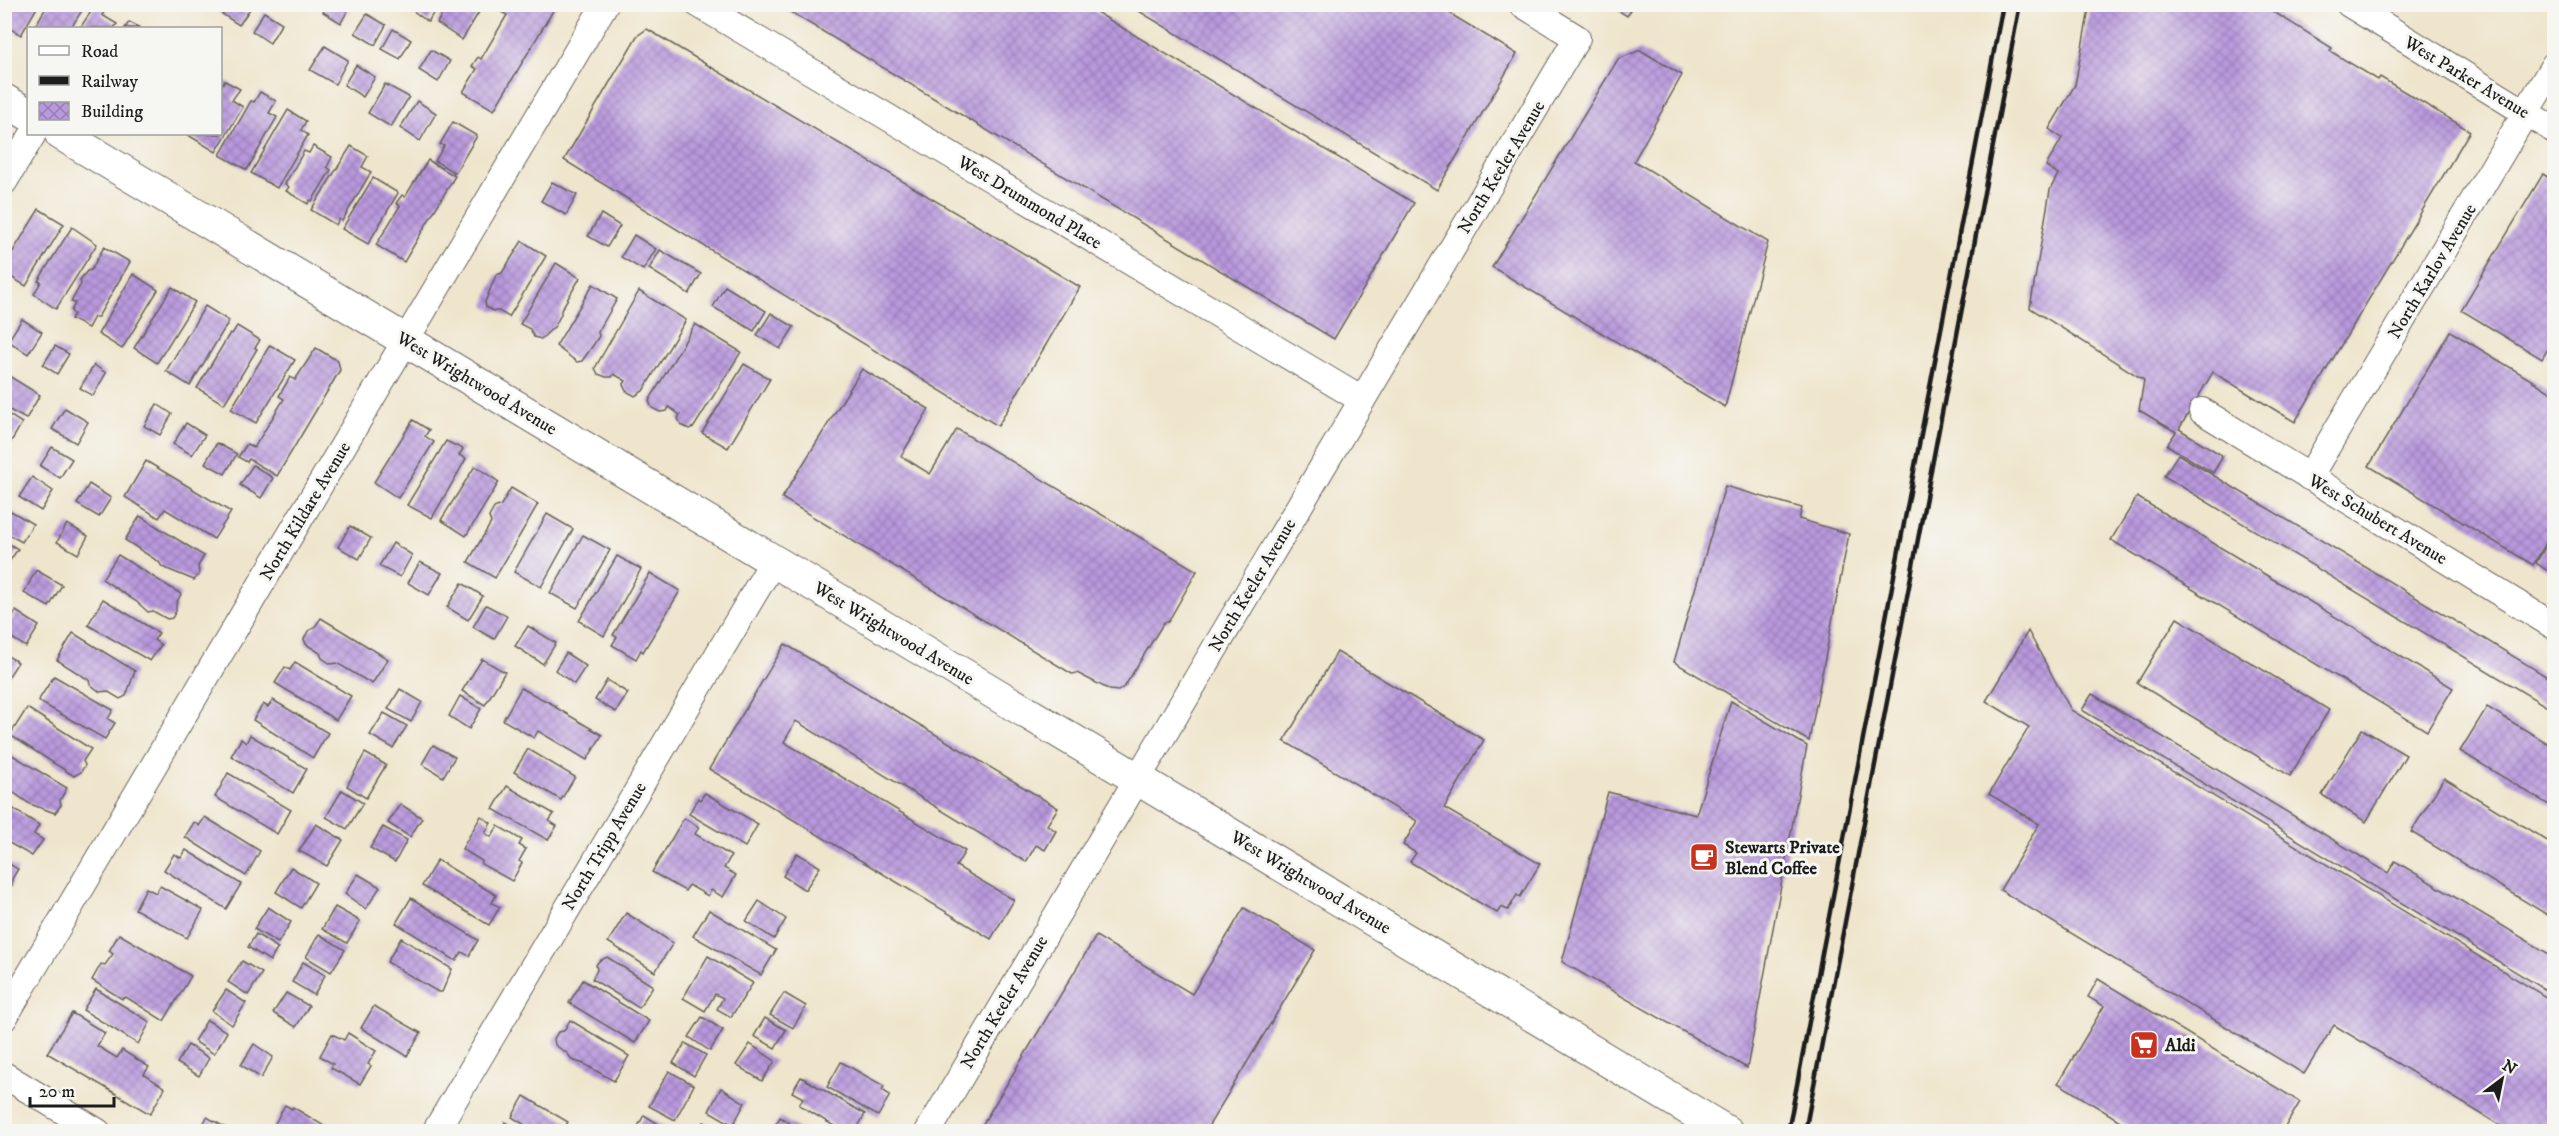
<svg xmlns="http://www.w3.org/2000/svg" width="2559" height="1136" font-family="'IM FELL DW Pica',serif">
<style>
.building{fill:url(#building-cross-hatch)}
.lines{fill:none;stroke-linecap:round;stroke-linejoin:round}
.minor-casing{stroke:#66625a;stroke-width:28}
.tertiary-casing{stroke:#66625a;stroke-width:34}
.minor{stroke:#fff;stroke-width:26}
.tertiary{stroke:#fff;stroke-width:32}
.rail{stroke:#1c1c1c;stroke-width:4.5}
.labels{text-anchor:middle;stroke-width:6;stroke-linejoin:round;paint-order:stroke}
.street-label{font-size:18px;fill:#1c1c1c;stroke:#f6f6f2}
.poi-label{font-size:18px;font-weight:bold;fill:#1c1c1c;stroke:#f6f6f2;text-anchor:start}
</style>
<defs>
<pattern id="building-cross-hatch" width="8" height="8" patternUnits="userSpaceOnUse" patternTransform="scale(1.5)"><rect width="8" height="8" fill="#b999de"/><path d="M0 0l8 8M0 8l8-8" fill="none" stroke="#967cb3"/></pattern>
</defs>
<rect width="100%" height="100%" fill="#f6f6f2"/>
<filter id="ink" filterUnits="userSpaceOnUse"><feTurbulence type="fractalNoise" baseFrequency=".0167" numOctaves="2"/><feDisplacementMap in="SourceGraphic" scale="12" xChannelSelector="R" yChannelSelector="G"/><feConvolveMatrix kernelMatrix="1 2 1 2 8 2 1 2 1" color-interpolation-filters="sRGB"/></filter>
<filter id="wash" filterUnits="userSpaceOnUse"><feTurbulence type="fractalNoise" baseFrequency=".008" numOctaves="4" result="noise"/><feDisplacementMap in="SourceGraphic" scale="24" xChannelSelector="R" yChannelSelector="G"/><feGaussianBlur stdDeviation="1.35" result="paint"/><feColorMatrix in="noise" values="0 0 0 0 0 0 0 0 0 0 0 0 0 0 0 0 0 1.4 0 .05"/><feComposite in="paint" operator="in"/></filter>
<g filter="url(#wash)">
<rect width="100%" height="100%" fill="#efe5cc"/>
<g id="blocks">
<g class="building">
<polygon points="4,4 39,4 21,35 4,25"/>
<polygon points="48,4 86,4 71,28 34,28"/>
<polygon points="96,4 106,9 102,15 117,24 114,28 80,28"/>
<polygon points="224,4 250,4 252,6 239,25 219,12"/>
<polygon points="327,4 351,4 341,23 323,12"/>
<polygon points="404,4 439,4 428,22"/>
<polygon points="448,4 484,4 462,40 437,23"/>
<polygon points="506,4 557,4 494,110 463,92 477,69 472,66 478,57 481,59 507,15 501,12"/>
<polygon points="777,4 1083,4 1414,203 1334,339"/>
<polygon points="1127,4 1434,4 1517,54 1437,190"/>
<polygon points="1608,4 1635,4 1627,16"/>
<polygon points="2090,4 2261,4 2332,48 2330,51 2378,80 2380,77 2470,131 2295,422 2213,372 2179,429 2223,456 2213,473 2167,445 2176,432 2139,410 2144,380 2030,308 2050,190 2058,174 2046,166 2062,138 2049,129 2075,85"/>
<polygon points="264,12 282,23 270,43 252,31"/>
<polygon points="367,14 386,25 375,45 355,33"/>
<polygon points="129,22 141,28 125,28"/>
<polygon points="393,29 411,40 400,59 382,49"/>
<polygon points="647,29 1080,287 998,426 564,160 637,36"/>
<polygon points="325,46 348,60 335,84 310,70"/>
<polygon points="431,50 450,61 438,82 419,70"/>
<polygon points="1640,50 1682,75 1634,161 1768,242 1725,407 1492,267 1618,59"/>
<polygon points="356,65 375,77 363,97 344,85"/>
<polygon points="225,81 240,89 232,100 243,107 216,152 188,135 190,134 220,134 220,87"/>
<polygon points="385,84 409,97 391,127 368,113"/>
<polygon points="260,92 276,101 269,113 277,117 247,170 220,155 251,101 254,102"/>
<polygon points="417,101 436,113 420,141 400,128"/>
<polygon points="288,110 306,121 301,130 308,135 277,188 251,173"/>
<polygon points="453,122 477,136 455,173 435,161 444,146 440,144"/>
<polygon points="313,146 332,157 327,167 331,170 312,201 310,200 308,204 286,191 289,187 285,184 304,151 309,153"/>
<polygon points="351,146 368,156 362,167 371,172 342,221 339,219 336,225 311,210"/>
<polygon points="428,160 455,176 404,262 376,245 400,206 396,203 402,195 405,197"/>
<polygon points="2543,174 2554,181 2554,338 2542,359 2461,310"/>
<polygon points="373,178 398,193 368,244 342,229"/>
<polygon points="552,182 577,195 566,215 541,201"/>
<polygon points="39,209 64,224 26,286 4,273 4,266"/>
<polygon points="601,214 620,226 607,247 588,236"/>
<polygon points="72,227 97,244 56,309 34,294 41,282 38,281"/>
<polygon points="634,235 656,249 643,270 621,257"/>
<polygon points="522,241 546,256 509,317 499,311 493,311 486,307 485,302 496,275 502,273"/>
<polygon points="104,247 130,262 98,317 94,317 88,328 71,319 74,314 71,311 75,303 71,302 81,284 80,280 87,271 91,270"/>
<polygon points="660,250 701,274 689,294 649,269"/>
<polygon points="556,263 580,278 561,310 561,314 555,326 541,339 534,337 530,329 520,324"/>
<polygon points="133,274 158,290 122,349 98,334"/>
<polygon points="593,284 617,299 598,332 599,336 594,344 582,361 577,362 556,346"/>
<polygon points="725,286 766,311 754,331 713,307"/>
<polygon points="172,287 195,302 157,363 134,348"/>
<polygon points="639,291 686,320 643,391 635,396 626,391 623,385 626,381 614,374 612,377 606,377 598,374 595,368"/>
<polygon points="205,306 229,321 190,386 166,371"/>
<polygon points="771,313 794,327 780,349 757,335"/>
<polygon points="22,319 42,332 28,354 8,341"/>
<polygon points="695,324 741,352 694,427 689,429 681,425 678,418 680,415 669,407 667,411 660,412 652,408 649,401"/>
<polygon points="237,326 260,340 255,348 257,349 224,404 197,388 230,333 232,334"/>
<polygon points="2450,331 2554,394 2554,529 2533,565 2369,466"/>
<polygon points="270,345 295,360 256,423 231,409"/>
<polygon points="55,346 69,354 57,374 43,365"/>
<polygon points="2554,347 2554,362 2548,358"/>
<polygon points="316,348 338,361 340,370 277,476 249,459 247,462 238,457 247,444 254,448 284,399 279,396 290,377 295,380"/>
<polygon points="744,364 770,379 728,448 702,433"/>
<polygon points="94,365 106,373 93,396 80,388"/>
<polygon points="862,369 929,409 901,456 930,474 957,429 1197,571 1168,622 1164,622 1125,686 1118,691 1110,690 1077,673 1072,674 782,498"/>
<polygon points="4,373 40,395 26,419 4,407"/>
<polygon points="157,404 172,414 160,435 144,426"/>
<polygon points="65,408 88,422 76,443 52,429"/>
<polygon points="4,409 9,415 22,423 8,447 4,444"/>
<polygon points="413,420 429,430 425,436 434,442 398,498 374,482"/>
<polygon points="186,423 205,435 192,455 173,444"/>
<polygon points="446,441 463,449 459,455 466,459 432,518 407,505"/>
<polygon points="217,443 237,454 225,474 205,463"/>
<polygon points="52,447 72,459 60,478 40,466"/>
<polygon points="2178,454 2554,681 2554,711 2164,476"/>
<polygon points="146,461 231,512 214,539 165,509 159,518 125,497"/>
<polygon points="253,465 273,478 261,498 240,485"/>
<polygon points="475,466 499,482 466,536 441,520"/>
<polygon points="32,477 53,491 41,511 19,497"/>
<polygon points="89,484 111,498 99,517 77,504"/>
<polygon points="1725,486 1802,508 1799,519 1849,534 1809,741 1674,662"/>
<polygon points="511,488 538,504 495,578 468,562 491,523 489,517 494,508 501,505"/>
<polygon points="2137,497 2453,688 2427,731 2111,540"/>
<polygon points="11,511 33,524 22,542 4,532 4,521"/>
<polygon points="547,514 573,529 541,587 514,572"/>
<polygon points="140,516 204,556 198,566 199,574 194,580 162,567 159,562 125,540"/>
<polygon points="67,524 88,536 78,554 57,542"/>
<polygon points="350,526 371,538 359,559 338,547"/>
<polygon points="2554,532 2554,575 2536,563"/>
<polygon points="583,535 610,550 577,608 550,593"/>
<polygon points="4,541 18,549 4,569"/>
<polygon points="393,543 412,555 400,577 379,566"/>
<polygon points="118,555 181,594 176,604 176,611 172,618 167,619 153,611 148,612 137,602 102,579"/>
<polygon points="617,556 641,569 604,636 579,621"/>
<polygon points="420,562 442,573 429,595 408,583"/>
<polygon points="36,570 62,585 49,607 24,593"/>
<polygon points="650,573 680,591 643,652 641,650 636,659 612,645 617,637 613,635"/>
<polygon points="462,583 483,596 468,620 447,607"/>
<polygon points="103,599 159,633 154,640 161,645 150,661 88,625"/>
<polygon points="486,605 507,616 494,639 473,627"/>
<polygon points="16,611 39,626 26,647 4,633"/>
<polygon points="321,618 388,659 372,684 337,663 331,664 322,658 320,653 306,644 304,639 308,631 314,628"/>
<polygon points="2177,618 2329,710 2290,776 2137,683"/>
<polygon points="528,626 556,643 543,664 515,646"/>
<polygon points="2028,631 2071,710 2554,1002 2554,1132 2511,1132 2334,1025 2304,1074 2000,890 2039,824 1989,794 2029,727 1986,701"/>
<polygon points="73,633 135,671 126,696 120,699 107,691 100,692 90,684 89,680 57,660"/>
<polygon points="785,644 1058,808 1047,825 1056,831 1045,850 1036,845 1026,862 796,721 784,742 965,851 956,866 1014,900 991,939 709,769"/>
<polygon points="1337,652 1484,740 1444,808 1540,864 1520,897 1517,895 1508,910 1501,907 1497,913 1410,862 1416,853 1403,845 1417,821 1284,741"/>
<polygon points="566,653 586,666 574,684 555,670"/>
<polygon points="4,654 18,662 4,684"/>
<polygon points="482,659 505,672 485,705 462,691"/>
<polygon points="295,662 351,696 336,720 275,683 285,667 290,670"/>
<polygon points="54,676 113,710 108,719 115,723 105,739 38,701"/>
<polygon points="607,680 628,693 616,712 595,700"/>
<polygon points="521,688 556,706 555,707 602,735 587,760 538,731 534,738 503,720"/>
<polygon points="400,689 422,702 411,722 388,709"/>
<polygon points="2092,694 2388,873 2395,861 2554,957 2554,995 2082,710"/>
<polygon points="460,696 481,709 469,729 449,716"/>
<polygon points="273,700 328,733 313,758 253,720 263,704 268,707"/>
<polygon points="1731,701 1807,746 1747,1068 1562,962 1608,792 1696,815"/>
<polygon points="2487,707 2554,747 2554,808 2460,751"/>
<polygon points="27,708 91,749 83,761 85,765 81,772 74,776 10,735"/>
<polygon points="384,713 407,726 393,748 370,735"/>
<polygon points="2362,729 2406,755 2366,822 2322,795"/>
<polygon points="250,735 307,769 293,793 231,756 241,739 246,743"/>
<polygon points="433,745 455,757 443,777 422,764"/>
<polygon points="528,749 575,777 561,800 514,772"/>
<polygon points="4,750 67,788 60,800 61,805 55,813 30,804 4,786"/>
<polygon points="365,753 386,765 366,798 347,786"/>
<polygon points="228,773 291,810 277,834 215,797"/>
<polygon points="2444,778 2554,845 2554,919 2411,832"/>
<polygon points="507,786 554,814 549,821 557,826 548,840 493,809"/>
<polygon points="342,790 363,803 347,829 326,817"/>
<polygon points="705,793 758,824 745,847 689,814 698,798 700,800"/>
<polygon points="4,803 39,825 34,834 43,840 32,856 4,840"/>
<polygon points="400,804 422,818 410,837 388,823"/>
<polygon points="481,816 491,823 485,833 491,837 498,826 522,840 519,845 526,849 519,861 522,863 512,881 481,864 482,861 462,849"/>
<polygon points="205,817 260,851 246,876 185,837 194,822 199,826"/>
<polygon points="684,818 699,827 695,834 731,856 724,868 736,875 723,897 711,890 708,896 689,885 685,891 652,872"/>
<polygon points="316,824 343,840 327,866 299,851"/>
<polygon points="383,827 407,840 395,862 370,848"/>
<polygon points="186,850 241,884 226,909 164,870 174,854 181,858"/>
<polygon points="797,853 820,867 805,890 783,876"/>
<polygon points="437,860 496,895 492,903 500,907 489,925 422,886"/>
<polygon points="4,861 18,869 12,879 12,885 4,893"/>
<polygon points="291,867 316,883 301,908 276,892"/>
<polygon points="358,874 380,887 366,909 345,894"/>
<polygon points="160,886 203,910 187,938 135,909 146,888 156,893"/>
<polygon points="411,898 478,940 469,956 462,952 456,961 396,923"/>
<polygon points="759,901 786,919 774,939 746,921"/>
<polygon points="268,907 291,922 278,943 254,929"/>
<polygon points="335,907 360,921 347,943 322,929"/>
<polygon points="1244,908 1315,950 1205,1132 978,1132 1096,936 1192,994"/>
<polygon points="709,910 776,950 761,975 693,936"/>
<polygon points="626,913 673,943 655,972 608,942"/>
<polygon points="119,934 191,976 164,1021 126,997 122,999 92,980 101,964 105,965 113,954 109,951"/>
<polygon points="256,934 278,948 270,961 248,947"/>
<polygon points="319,934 345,950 331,972 306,957"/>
<polygon points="401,938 452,969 442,992 438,992 387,962"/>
<polygon points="708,956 753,983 731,1017 717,1009 723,998 715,994 705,1011 683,998"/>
<polygon points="607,957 653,986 639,1008 592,979 597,970 596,965 599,961"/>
<polygon points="242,961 262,973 248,995 228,982"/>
<polygon points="303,962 325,975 314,995 292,982"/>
<polygon points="2098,979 2300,1102 2282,1132 2138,1132 2058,1083 2104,1006 2088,997"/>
<polygon points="583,980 649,1021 635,1043 569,1003"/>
<polygon points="96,989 150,1022 138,1044 83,1010"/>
<polygon points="226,990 246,1003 232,1025 212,1011"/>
<polygon points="286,993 309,1006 296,1027 273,1013"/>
<polygon points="784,993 806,1006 793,1028 770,1015"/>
<polygon points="374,1006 421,1033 407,1056 361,1028"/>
<polygon points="72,1013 105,1033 97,1046 117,1058 122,1050 149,1067 144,1074 165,1088 150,1114 47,1053"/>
<polygon points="702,1017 723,1030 710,1051 689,1037"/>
<polygon points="765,1018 786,1030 775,1048 754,1036"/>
<polygon points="207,1020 227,1032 214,1054 194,1041"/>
<polygon points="570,1020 629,1056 614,1081 584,1064 572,1060 568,1054 555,1045 554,1039 558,1032 564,1031"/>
<polygon points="348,1033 376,1051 368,1064 371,1066 360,1084 331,1068 333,1064 320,1056 332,1034 344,1040"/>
<polygon points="685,1043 706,1055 694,1076 673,1063"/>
<polygon points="254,1044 273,1057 261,1078 241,1065"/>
<polygon points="750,1044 775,1061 762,1081 736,1065"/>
<polygon points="188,1045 209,1058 199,1076 177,1063"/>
<polygon points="841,1062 884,1086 882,1090 890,1095 878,1116 827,1087"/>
<polygon points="669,1071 694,1085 675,1120 649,1106"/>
<polygon points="801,1077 865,1114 855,1132 844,1132 799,1105 803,1098 792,1092"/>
<polygon points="721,1088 745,1103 733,1125 709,1111"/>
<polygon points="524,1096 568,1122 562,1132 536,1132 512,1117"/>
<polygon points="285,1105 292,1109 293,1107 334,1132 281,1132 273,1127"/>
<polygon points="644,1115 665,1128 663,1132 635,1132"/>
<polygon points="207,1117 228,1129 226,1132 199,1132"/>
<polygon points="780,1117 803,1132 771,1132"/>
<polygon points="505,1122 522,1132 499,1132"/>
<polygon points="704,1122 720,1132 699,1132"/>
</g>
</g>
</g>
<g filter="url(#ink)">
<use href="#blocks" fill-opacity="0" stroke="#66625a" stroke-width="1.5"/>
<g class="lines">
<g class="minor-casing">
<g id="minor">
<polyline points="698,4 1362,400"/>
<polyline points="2349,4 2554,130"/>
<polyline points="4,182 33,134"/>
<polyline points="2202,411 2554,626"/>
<polyline points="2309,477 2554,65"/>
<polyline points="4,1018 605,4"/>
<polyline points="4,1075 98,1132"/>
<polyline points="435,1132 774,560"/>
<polyline points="928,1132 1577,38 1522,4"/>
</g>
</g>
<g class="tertiary-casing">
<g id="tertiary">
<polyline points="4,100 28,114"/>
<polyline points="61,134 1727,1132"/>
</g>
</g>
<use href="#minor" class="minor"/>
<use href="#tertiary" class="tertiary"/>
<g class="rail">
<polyline points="1788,1132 2003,4"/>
<polyline points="1805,1132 2020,4"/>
</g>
</g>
</g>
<defs>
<g id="cafe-square" transform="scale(1.5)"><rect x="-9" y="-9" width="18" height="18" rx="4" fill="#c8321e" stroke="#f6f6f2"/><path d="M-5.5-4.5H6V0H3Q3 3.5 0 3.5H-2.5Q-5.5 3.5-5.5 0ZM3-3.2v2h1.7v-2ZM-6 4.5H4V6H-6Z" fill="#fff"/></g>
<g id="supermarket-square" transform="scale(1.5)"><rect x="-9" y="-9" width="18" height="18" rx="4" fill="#c8321e" stroke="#f6f6f2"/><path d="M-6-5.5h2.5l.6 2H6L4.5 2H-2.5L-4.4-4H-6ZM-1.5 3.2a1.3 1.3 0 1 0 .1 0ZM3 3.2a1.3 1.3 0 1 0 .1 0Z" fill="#fff"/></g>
</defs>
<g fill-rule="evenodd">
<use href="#cafe-square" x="1704" y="857"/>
<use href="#supermarket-square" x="2144" y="1045"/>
</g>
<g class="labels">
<g class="street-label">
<text transform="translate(2467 77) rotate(31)" y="6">West Parker Avenue</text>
<text transform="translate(1501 167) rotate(-59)" y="6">North Keeler Avenue</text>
<text transform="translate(1030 202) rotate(31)" y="6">West Drummond Place</text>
<text transform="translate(2432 271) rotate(-59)" y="6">North Karlov Avenue</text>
<text transform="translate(477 383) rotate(31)" y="6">West Wrightwood Avenue</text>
<text transform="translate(305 511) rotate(-59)" y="6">North Kildare Avenue</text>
<text transform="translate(2378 519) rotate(31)" y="6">West Schubert Avenue</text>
<text transform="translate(1252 585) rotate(-59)" y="6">North Keeler Avenue</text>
<text transform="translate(894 633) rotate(31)" y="6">West Wrightwood Avenue</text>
<text transform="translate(604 846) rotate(-59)" y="6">North Tripp Avenue</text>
<text transform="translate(1311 882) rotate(31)" y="6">West Wrightwood Avenue</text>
<text transform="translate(1004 1002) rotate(-59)" y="6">North Keeler Avenue</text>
</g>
<g class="poi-label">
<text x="1725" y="853">Stewarts Private<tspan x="1725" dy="21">Blend Coffee</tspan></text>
<text x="2165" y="1051">Aldi</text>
</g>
</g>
<rect width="2559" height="1136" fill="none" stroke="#f6f6f2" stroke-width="24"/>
<rect x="27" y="27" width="195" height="108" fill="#f6f6f2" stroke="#9f9f9c" stroke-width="1.5"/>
<rect x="39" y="46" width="30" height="9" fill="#ffffff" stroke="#9f9f9c" stroke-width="1.5"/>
<text x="81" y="57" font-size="18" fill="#1c1c1c">Road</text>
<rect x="39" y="76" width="30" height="9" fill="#1c1c1c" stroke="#9f9f9c" stroke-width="1.5"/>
<text x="81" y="87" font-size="18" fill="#1c1c1c">Railway</text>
<rect x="39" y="102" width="30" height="18" fill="url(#building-cross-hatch)" stroke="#9f9f9c" stroke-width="1.5"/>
<text x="81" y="117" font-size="18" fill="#1c1c1c">Building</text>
<g transform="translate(2502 1079) rotate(32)" stroke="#f6f6f2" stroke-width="4.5" paint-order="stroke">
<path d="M0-4.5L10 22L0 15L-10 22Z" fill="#1c1c1c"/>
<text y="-9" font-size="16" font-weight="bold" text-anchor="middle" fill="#1c1c1c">N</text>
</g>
<path d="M30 1097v9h84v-9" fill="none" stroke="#1c1c1c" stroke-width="3"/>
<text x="39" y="1097" font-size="18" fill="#1c1c1c" stroke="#f6f6f2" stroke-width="4.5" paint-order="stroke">20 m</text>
</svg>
